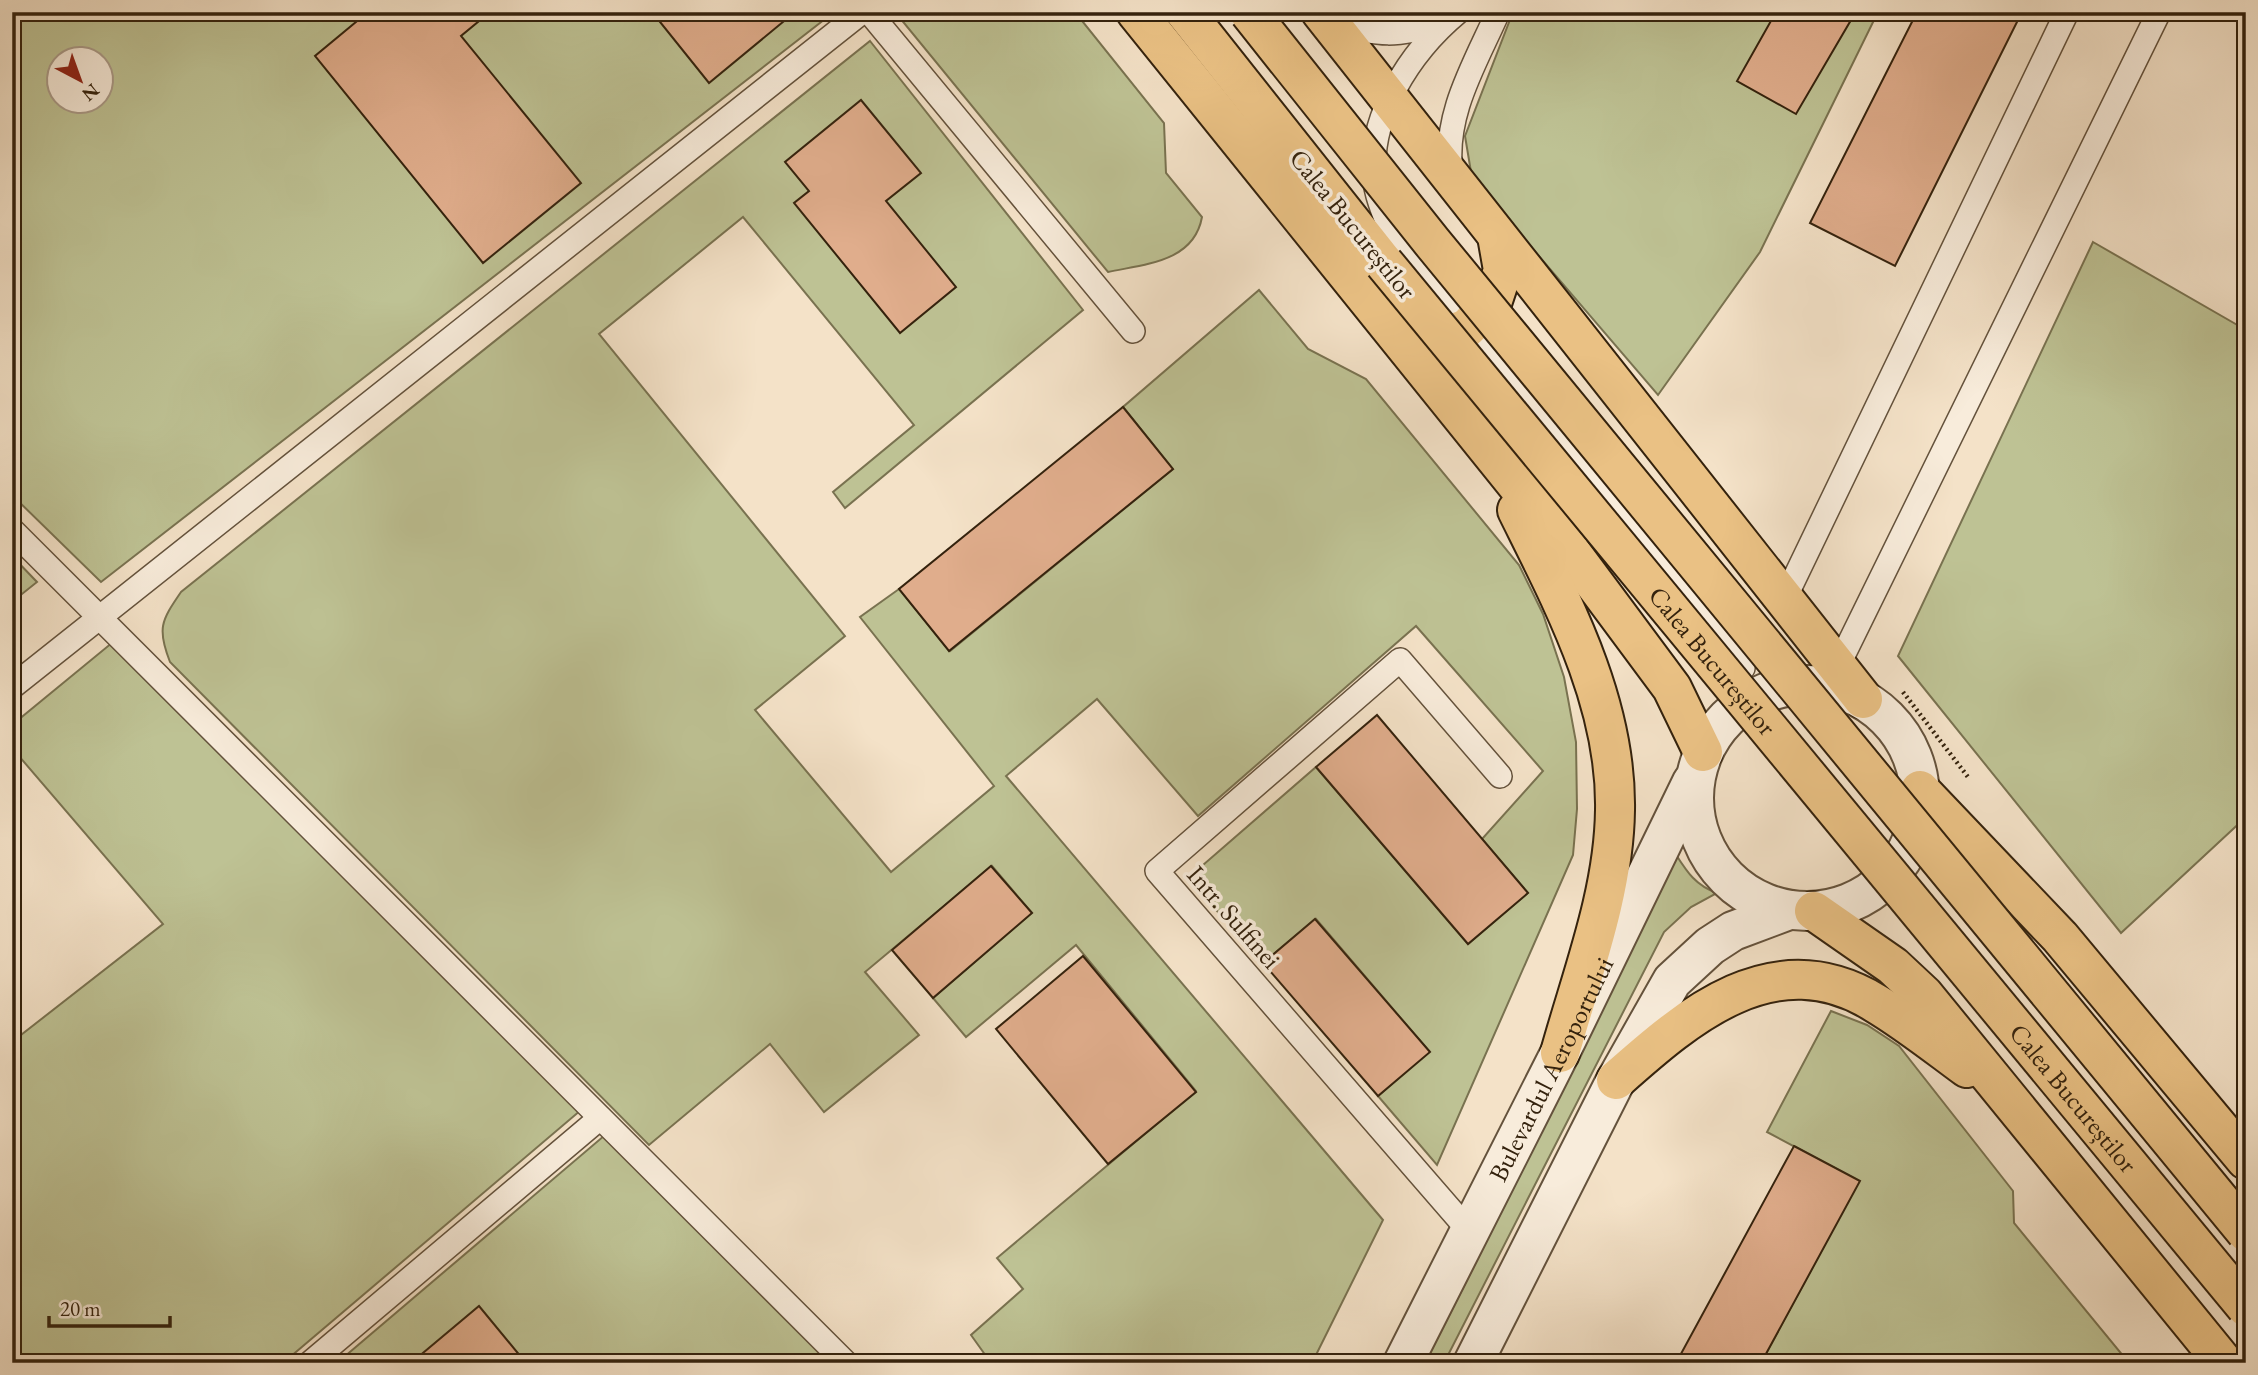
<svg xmlns="http://www.w3.org/2000/svg" width="2258" height="1375" font-family="'EB Garamond',serif">
<style>
.green{fill:#bec294;stroke:#797250;stroke-width:2;fill-rule:evenodd}
.building{fill:#e0ad8c;stroke:#34220d;stroke-width:2}
.lines{fill:none;stroke-linecap:round;stroke-linejoin:round}
.service-casing{stroke:#64523c;stroke-width:26}
.tertiary-casing{stroke:#64523c;stroke-width:42}
.trunk-casing{stroke:#34220d;stroke-width:42}
.path{stroke:#34220d;stroke-width:4.5;stroke-dasharray:2 3.5;stroke-linecap:butt}
.service{stroke:#f8ecdb;stroke-width:23}
.tertiary{stroke:#f8ecdb;stroke-width:38}
.trunk{stroke:#eac184;stroke-width:38}
.trunk-bridge-casing{stroke:#34220d;stroke-width:42;stroke-linecap:butt}
.trunk-bridge{stroke:#eac184;stroke-width:38}
.labels{text-anchor:middle;stroke-width:7;stroke-linejoin:round;paint-order:stroke}
.street-label{font-size:26px;fill:#34220d;stroke:#f8ecdb}
</style>
<rect width="100%" height="100%" fill="#f4e2c8"/>
<filter id="stains"><feTurbulence type="fractalNoise" baseFrequency=".00286" numOctaves="4"/><feColorMatrix values="0 0 0 0 .2 0 0 0 0 .09 0 0 0 0 .02 0 0 0 .5 -.17"/></filter>
<radialGradient id="worn" r=".72"><stop offset=".6" stop-color="#630" stop-opacity="0"/><stop offset="1" stop-color="#630" stop-opacity=".3"/></radialGradient>
<g class="green">
<path d="M12,12H834L101,582L12,495ZM60,60H102V102H60Z"/>
<path d="M895,12H1075L1164,123L1166,173L1202,217C1194,262 1145,264 1108,272Z"/>
<polygon points="1513,12 1878,12 1760,252 1658,395 1472,178 1465,136"/>
<path d="M870,41L1083,310L845,508L833,492L914,425L743,217L599,334L845,636L755,710L891,872L994,786L860,617L899,589L950,651L1173,469L1123,407L1259,290L1308,349L1366,379L1519,565L1543,614L1564,677L1576,742L1577,809L1573,855L1437,1165L1378,1096L1429,1051L1316,919L1263,963L1188,878L1316,767L1468,944L1528,893L1482,839L1543,771L1416,626L1198,816L1097,699L1006,776L1383,1220L1312,1363H991L971,1335L1023,1289L997,1258L1196,1091L1076,945L966,1037L933,998L1032,913L992,866L865,972L919,1035L824,1112L770,1044L649,1145L170,662C157,629 161,621 181,592Z"/>
<polygon points="2093,242 2246,330 2246,817 2121,933 1898,656"/>
<polygon points="12,556 37,582 12,602"/>
<polygon points="113,642 581,1110 283,1363 12,1363 12,1042 163,924 12,748 12,725"/>
<path d="M1673,850C1686,870 1694,885 1717,893L1691,907L1664,932L1444,1363H1425L1568,1080Z"/>
<polygon points="1831,1011 1867,1025 1899,1046 2013,1191 2014,1223 2129,1363 1761,1363 1859,1181 1767,1132"/>
<polygon points="605,1135 830,1363 337,1363"/>
</g>
<g class="building">
<polygon points="368,12 490,12 461,36 581,183 483,263 315,56"/>
<polygon points="652,12 795,12 709,83"/>
<polygon points="1776,12 1838,12 1851,20 1796,114 1737,81"/>
<polygon points="1917,12 2022,12 1895,266 1810,223"/>
<polygon points="861,100 921,173 886,201 956,287 900,333 794,203 809,191 785,162"/>
<polygon points="1123,407 1173,469 949,651 899,589"/>
<polygon points="1377,715 1528,893 1468,944 1316,767"/>
<polygon points="991,866 1032,913 933,998 892,950"/>
<polygon points="1315,919 1430,1052 1378,1096 1263,963"/>
<polygon points="1083,956 1196,1092 1108,1164 996,1029"/>
<polygon points="1794,1146 1860,1181 1761,1363 1676,1363"/>
<polygon points="479,1306 526,1363 411,1363"/>
</g>
<g class="lines">
<g class="service-casing">
<g id="service">
<polyline points="869,12 1133,331"/>
<path d="M1458,12C1411,51 1366,118 1375,182C1378,202 1386,219 1395,238L1743,668"/>
<path d="M1330,22C1380,36 1396,37 1446,22"/>
<path d="M1451,173C1443,115 1475,64 1498,12"/>
<polyline points="12,530 846,1363"/>
<polyline points="1784,600 2067,12"/>
<polyline points="1837,668 2159,12"/>
<polyline points="12,687 862,12"/>
<polyline points="1470,1232 1157,871 1400,660 1500,776"/>
<polyline points="310,1363 600,1118"/>
</g>
</g>
<g class="tertiary-casing">
<g id="tertiary">
<circle cx="1807" cy="798" r="113"/>
<path id="s1" d="M1403,1363L1560,1053L1692,782"/>
<polyline points="1473,1363 1616,1080 1672,981 1710,946 1733,931 1789,910"/>
</g>
</g>
<g class="trunk-casing">
<g id="trunk">
<polyline points="1136,12 1571,552 1672,688 1703,752"/>
<polyline points="1185,12 1384,263"/>
<polyline points="1321,12 1863,699"/>
<polyline points="1412,337 1441,338 1467,328 1492,303 1503,270 1497,236"/>
<path d="M1517,510C1563,603 1617,703 1615,810C1614,893 1582,974 1560,1053"/>
<polyline points="1920,790 2060,937 2246,1160"/>
<polyline points="1814,911 1893,966 1924,995 2224,1363"/>
<path d="M1616,1080C1688,1016 1774,941 1875,1003C1907,1022 1937,1046 1967,1068"/>
</g>
</g>
<polyline class="path" points="1903,692 1968,777"/>
<use href="#service" class="service"/>
<use href="#tertiary" class="tertiary"/>
<use href="#trunk" class="trunk"/>
<g class="trunk-bridge-casing">
<g id="trunk-bridge">
<polyline points="1249,12 1432,242 2246,1232"/>
<path id="s2" d="M1384,263L2246,1307"/>
</g>
</g>
<use href="#trunk-bridge" class="trunk-bridge"/>
</g>
<g class="labels">
<g class="street-label">
<text transform="translate(1353 224) rotate(51)" y="9">Calea Bucureștilor</text>
<text dy="9" stroke="none"><textPath href="#s2" startOffset="516">Calea Bucureștilor</textPath></text>
<text transform="translate(1234 917) rotate(49)" y="9">Intr. Sulfinei</text>
<text dy="9" stroke="none"><textPath href="#s1" startOffset="329">Bulevardul Aeroportului</textPath></text>
<text dy="9" stroke="none"><textPath href="#s2" startOffset="1083">Calea Bucureștilor</textPath></text>
</g>
</g>
<rect width="2258" height="1375" fill="none" stroke="#f4e2c8" stroke-width="42"/>
<rect x="14" y="14" width="2230" height="1347" fill="none" stroke="#34220d" stroke-width="3.5"/>
<rect x="21" y="21" width="2216" height="1333" fill="none" stroke="#34220d" stroke-width="2"/>
<g transform="translate(80 80) rotate(139)"><circle r="33" fill="#f8ecdb" stroke="#aa9b89" stroke-width="2"/>
<path d="M0-5L12 26L0 18L-12 26Z" fill="#8f2418"/>
<text y="-10" font-size="19" font-weight="bold" text-anchor="middle" fill="#34220d">N</text>
</g>
<path d="M49 1316v10h121v-10" fill="none" stroke="#34220d" stroke-width="3.5"/>
<text x="60" y="1316" font-size="21" fill="#34220d" stroke="#f8ecdb" stroke-width="5" paint-order="stroke">20 m</text>
<rect width="100%" height="100%" filter="url(#stains)"/>
<rect width="100%" height="100%" fill="url(#worn)"/>
</svg>
